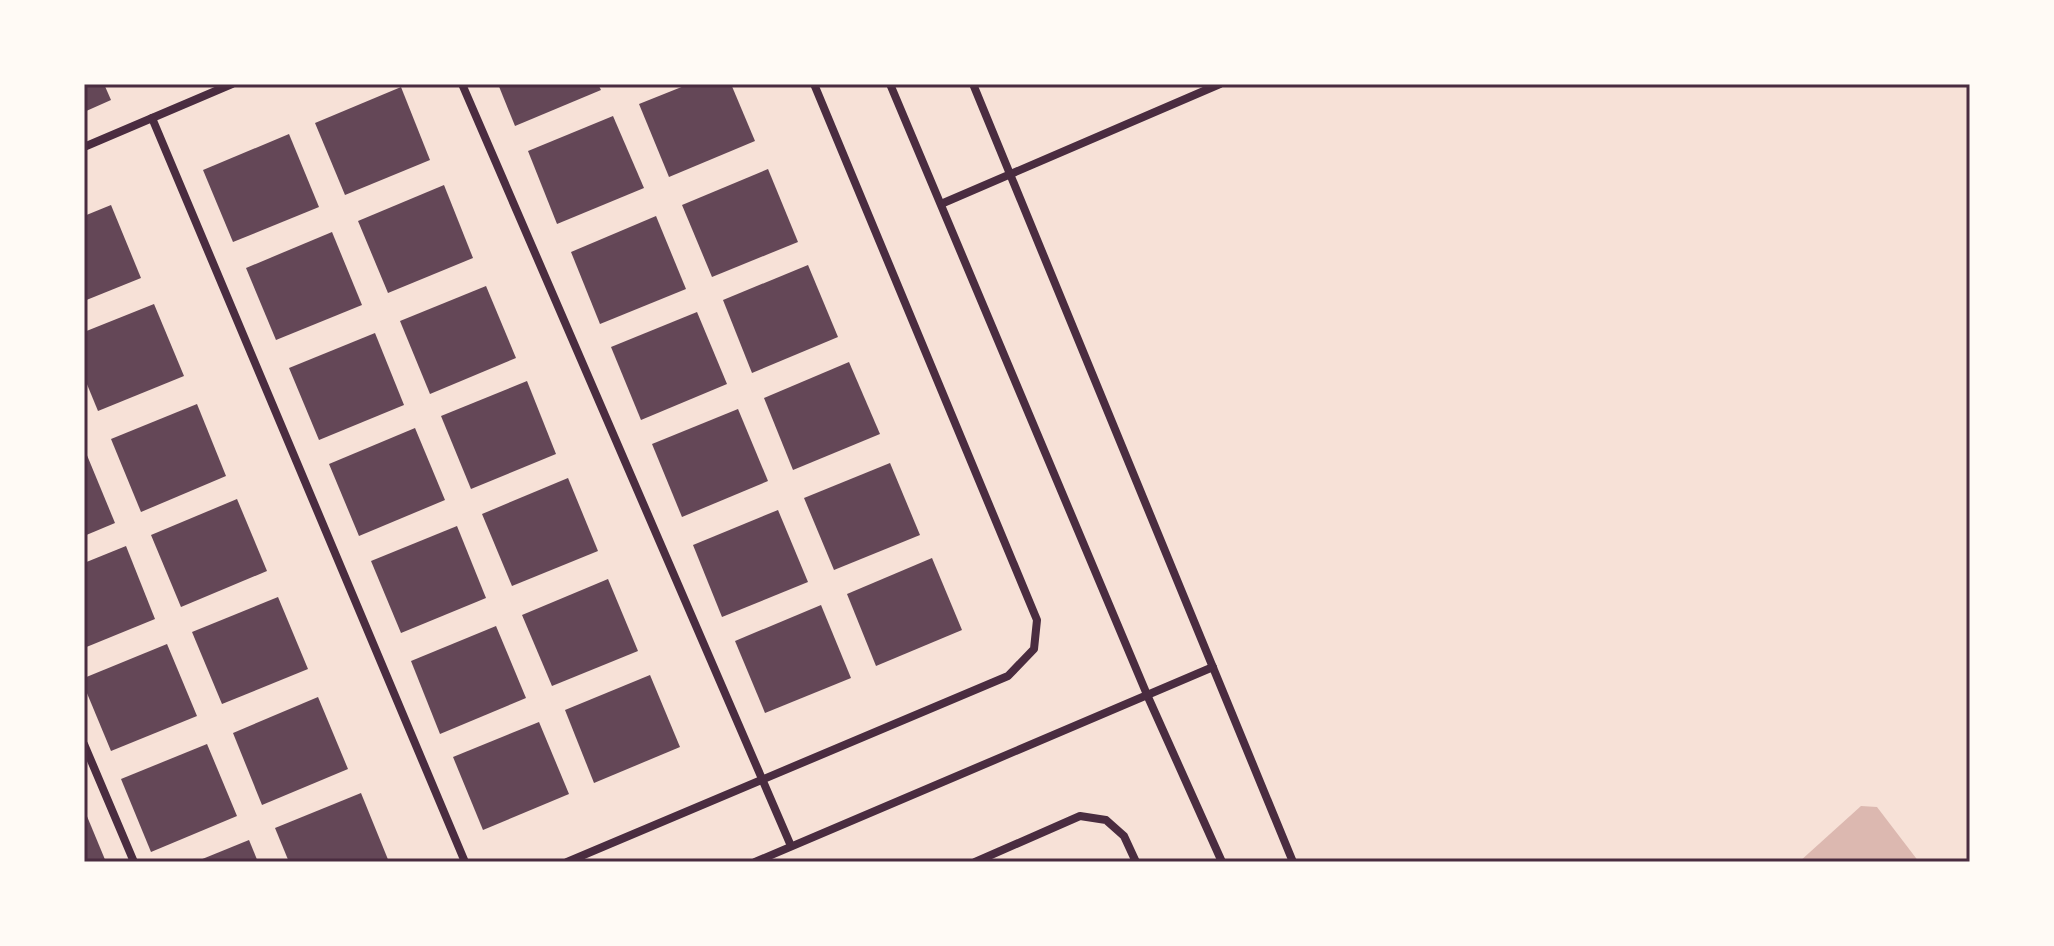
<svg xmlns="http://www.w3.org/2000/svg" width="2054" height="946" font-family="Quicksand,sans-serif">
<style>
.water{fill:#dcb8b0}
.building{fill:#644757}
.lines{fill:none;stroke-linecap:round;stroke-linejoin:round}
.minor{stroke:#4a2c40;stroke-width:8}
.neatline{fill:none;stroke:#4a2c40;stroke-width:3}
</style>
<rect width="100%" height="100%" fill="#f7e1d7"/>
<polygon class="water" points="1861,806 1877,807 1919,862 1799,862"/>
<g class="building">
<polygon points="84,84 104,84 111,100 84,112"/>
<polygon points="498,84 598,84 601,90 515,126"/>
<polygon points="689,84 731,84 755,141 669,177 639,104"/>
<polygon points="401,87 430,160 345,195 315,123"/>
<polygon points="613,116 644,188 557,224 528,151"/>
<polygon points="289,134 319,207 233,242 203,170"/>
<polygon points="768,169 798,242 712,277 682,205"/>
<polygon points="444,185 473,258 388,293 358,221"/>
<polygon points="111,205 141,278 84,301 84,216"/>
<polygon points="656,216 686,289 600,324 571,252"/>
<polygon points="332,232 362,305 276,340 246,268"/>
<polygon points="808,265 838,337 752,373 723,300"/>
<polygon points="486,286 516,358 430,394 400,321"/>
<polygon points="154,304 184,376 98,411 84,377 84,332"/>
<polygon points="697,312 727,384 641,420 611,347"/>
<polygon points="375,333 404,405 319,440 289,368"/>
<polygon points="849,362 880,434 793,470 764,398"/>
<polygon points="527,381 556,454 471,489 441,416"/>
<polygon points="197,404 226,476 141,512 111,439"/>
<polygon points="738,409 768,481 682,517 652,444"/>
<polygon points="415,428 445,500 359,536 329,464"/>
<polygon points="84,448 115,523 84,536"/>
<polygon points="890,463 920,535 834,570 804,498"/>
<polygon points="568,478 598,551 512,586 482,514"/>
<polygon points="237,499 267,571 181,607 151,535"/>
<polygon points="778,510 808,582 722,617 693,545"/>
<polygon points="457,526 486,598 401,633 371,561"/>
<polygon points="126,546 155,619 84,648 84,563"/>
<polygon points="932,558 962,630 876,666 847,594"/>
<polygon points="608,579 638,651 552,686 522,615"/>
<polygon points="278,597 308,669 222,704 192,632"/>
<polygon points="821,605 851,678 765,713 735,641"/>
<polygon points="496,626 526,698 440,734 411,661"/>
<polygon points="167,644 197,716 111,751 84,686 84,678"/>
<polygon points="650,675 680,747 594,783 565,710"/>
<polygon points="318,697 348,769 262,805 233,733"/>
<polygon points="539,722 569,794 483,830 453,757"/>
<polygon points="207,744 237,816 151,852 121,779"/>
<polygon points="361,793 389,862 289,862 275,828"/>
<polygon points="84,809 106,862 84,862"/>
<polygon points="249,840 258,862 195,862"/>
</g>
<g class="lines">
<g class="minor">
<polyline points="462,84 791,846"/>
<polyline points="890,84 1148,697 1222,862"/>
<polyline points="973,84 1293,862"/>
<polyline points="152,118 465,862"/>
<polyline points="84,147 232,84"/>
<polyline points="941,204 1220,84"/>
<polyline points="84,744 134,862"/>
<polyline points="567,862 1008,676 1034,649 1037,620 814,84"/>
<polyline points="755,862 1213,667"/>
<polyline points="975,862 1080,816 1106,820 1124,836 1136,862"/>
</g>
</g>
<rect width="2054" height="946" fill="none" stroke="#fffaf5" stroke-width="172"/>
<rect x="86" y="86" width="1882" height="774" class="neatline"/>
</svg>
